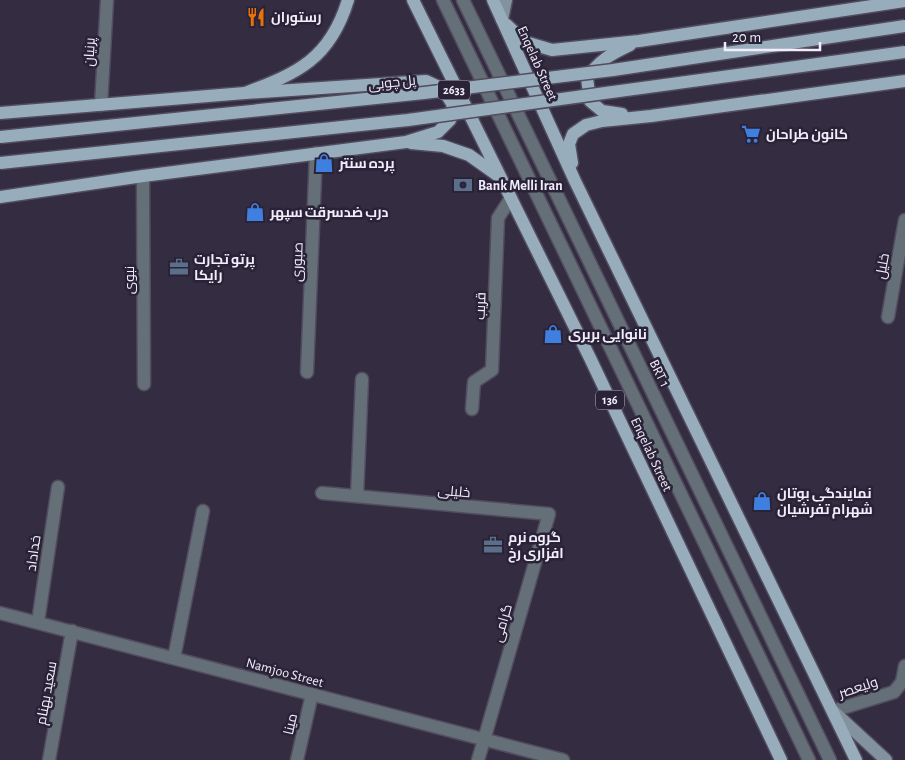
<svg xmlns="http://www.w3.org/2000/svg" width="905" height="760" font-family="'Alegreya Sans',Cairo,sans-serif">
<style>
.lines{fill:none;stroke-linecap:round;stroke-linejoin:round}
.service-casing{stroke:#524c5f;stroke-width:15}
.minor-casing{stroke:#524c5f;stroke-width:15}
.tertiary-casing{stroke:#524c5f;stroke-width:15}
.secondary-casing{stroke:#524c5f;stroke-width:15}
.primary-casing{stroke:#524c5f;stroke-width:15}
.service{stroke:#656f77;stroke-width:12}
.minor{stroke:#656f77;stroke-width:12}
.tertiary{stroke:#656f77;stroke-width:12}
.secondary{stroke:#82929e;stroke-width:12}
.primary{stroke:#98adbc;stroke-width:12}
.primary-bridge-casing{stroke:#524c5f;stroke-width:15;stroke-linecap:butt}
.primary-bridge{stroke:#98adbc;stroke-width:12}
.labels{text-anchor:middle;stroke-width:5;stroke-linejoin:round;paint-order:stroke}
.shield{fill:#2a2337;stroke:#b5b0c0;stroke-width:1}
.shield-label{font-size:12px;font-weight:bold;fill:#f1edfb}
.poi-label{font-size:14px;font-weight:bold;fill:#f1edfb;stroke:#2a2337;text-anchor:start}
.street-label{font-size:14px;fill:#f1edfb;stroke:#2a2337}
</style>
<rect width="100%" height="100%" fill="#342d41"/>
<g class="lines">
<g class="service-casing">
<g id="service">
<polyline points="443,0 809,760"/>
<polyline points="463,0 830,760"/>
</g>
</g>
<g class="minor-casing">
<g id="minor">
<polyline points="101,105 107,0"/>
<polyline points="143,176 144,384"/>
<polyline points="888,317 905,220"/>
<polyline points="307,372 316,153"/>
<polyline points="472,409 474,382 492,370 498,218 511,198"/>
<polyline points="322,493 549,514 484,740"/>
<polyline points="357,496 362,379"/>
<polyline points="38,622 58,487"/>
<polyline points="174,658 203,511"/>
<polyline points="833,711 894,692 902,682 905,666"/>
<polyline points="49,760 72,631"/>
<polyline points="297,760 312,694"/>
</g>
</g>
<g class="tertiary-casing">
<g id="tertiary">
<polyline points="0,613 563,760"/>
<polyline points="478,760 484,740"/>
</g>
</g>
<g class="secondary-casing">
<g id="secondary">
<polyline points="502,20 506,0"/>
<polyline points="833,711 886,760"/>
</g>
</g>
<g class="primary-casing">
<g id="primary">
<polyline points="413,0 590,358 781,760"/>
<polyline points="493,0 575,181 856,760"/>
<polyline points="507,25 525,42 552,50 639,41 905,1"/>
<path d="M0,113L245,93C298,73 330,59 348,0"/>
<path d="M622,114L602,111L590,101L587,78C600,60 609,55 630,45"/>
<polyline points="411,143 443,146 469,155 500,177"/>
<polyline points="572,163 569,144 573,134 586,125 602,121 651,116 905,81"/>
<polyline points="0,197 143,176 406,142 438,132 450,120 453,105 443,89 426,81 245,93"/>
</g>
</g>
<use href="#service" class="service"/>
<use href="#minor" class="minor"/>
<use href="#tertiary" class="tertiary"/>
<use href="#secondary" class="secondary"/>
<use href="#primary" class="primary"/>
<g class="primary-bridge-casing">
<g id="primary-bridge">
<polyline points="0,137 424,93 613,70 905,26"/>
<polyline points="0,163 408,120 905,52"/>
</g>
</g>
<use href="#primary-bridge" class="primary-bridge"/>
</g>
<defs>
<g id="restaurant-bare" transform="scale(1.5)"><path d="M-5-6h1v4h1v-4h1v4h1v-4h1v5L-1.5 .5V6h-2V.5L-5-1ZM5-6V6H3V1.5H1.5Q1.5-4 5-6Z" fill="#e8710a" stroke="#2a2337" stroke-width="2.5" paint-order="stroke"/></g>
<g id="supermarket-bare" transform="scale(1.5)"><path d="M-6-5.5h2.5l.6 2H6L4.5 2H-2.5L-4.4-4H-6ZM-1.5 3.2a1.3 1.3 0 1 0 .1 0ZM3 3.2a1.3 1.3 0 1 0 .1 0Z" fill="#3f7fe0" stroke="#2a2337" stroke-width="2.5" paint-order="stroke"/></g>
<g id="shop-bare" transform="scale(1.5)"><path d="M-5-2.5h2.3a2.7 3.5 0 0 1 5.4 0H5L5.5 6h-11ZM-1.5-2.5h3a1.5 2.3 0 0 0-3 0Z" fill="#3f7fe0" stroke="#2a2337" stroke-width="2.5" paint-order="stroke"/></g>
<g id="bank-bare" transform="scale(1.5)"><path d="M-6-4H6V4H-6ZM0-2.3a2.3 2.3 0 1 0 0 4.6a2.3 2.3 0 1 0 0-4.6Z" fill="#5c6f8a" stroke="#2a2337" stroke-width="2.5" paint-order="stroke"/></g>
<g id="office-bare" transform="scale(1.5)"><path d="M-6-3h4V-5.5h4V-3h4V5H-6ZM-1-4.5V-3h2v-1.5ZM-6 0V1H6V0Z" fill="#5c6f8a" stroke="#2a2337" stroke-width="2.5" paint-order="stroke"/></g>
</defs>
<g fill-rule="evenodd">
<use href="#restaurant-bare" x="256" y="17"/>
<use href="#supermarket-bare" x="751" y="134"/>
<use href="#shop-bare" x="324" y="163"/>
<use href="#bank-bare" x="463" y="185"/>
<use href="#shop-bare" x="255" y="212"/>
<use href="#office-bare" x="179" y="267"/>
<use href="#shop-bare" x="553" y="334"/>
<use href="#shop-bare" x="762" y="501"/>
<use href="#office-bare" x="493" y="545"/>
</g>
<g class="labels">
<g class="shield">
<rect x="438" y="80.5" width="32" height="19" rx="4"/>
<rect x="596" y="390.5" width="28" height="19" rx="4"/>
</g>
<g class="shield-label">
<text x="454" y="94">2633</text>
<text x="610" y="404">136</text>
</g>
<g class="poi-label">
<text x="271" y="22">رستوران</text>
<text x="766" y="139">کانون طراحان</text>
<text x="339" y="168">پرده سنتر</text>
<text x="478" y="190">Bank Melli Iran</text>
<text x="270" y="217">درب ضدسرقت سپهر</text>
<text x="194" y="264">پرتو تجارت<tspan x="194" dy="16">رایکا</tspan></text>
<text x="568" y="339">نانوایی بربری</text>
<text x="777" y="498">نمایندگی بوتان<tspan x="777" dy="16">شهرام تفرشیان</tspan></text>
<text x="508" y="542">گروه نرم<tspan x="508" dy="16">افزاری رخ</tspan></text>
</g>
<g class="street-label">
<text transform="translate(89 52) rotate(-87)" y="5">پرنیان</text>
<text transform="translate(538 63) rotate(66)" y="5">Enqelab Street</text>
<text transform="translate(392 82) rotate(-6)" y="5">پل چوبی</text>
<text transform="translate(297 262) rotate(-88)" y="5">صبوری</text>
<text transform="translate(882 266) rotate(-80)" y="5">خلیل</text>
<text transform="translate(129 280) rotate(-90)" y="5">نبوی</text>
<text transform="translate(480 306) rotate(-88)" y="5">قریب</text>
<text transform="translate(660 373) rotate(64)" y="5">BRT 1</text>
<text transform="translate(652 454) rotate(65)" y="5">Enqelab Street</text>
<text transform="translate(454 491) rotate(5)" y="5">خلیلی</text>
<text transform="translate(33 553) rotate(-82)" y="5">خداداد</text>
<text transform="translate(502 623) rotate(-74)" y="5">گرامی</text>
<text transform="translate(285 672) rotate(15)" y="5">Namjoo Street</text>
<text transform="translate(858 687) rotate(-18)" y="5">ولیعصر</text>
<text transform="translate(46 693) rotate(-80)" y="5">سعید بهنام</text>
<text transform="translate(290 724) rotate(-77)" y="5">مینا</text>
</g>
</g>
<path d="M725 42v8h95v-8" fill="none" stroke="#f1edfb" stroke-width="2.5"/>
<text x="732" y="42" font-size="15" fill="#f1edfb" stroke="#2a2337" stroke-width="4" paint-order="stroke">20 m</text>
</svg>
